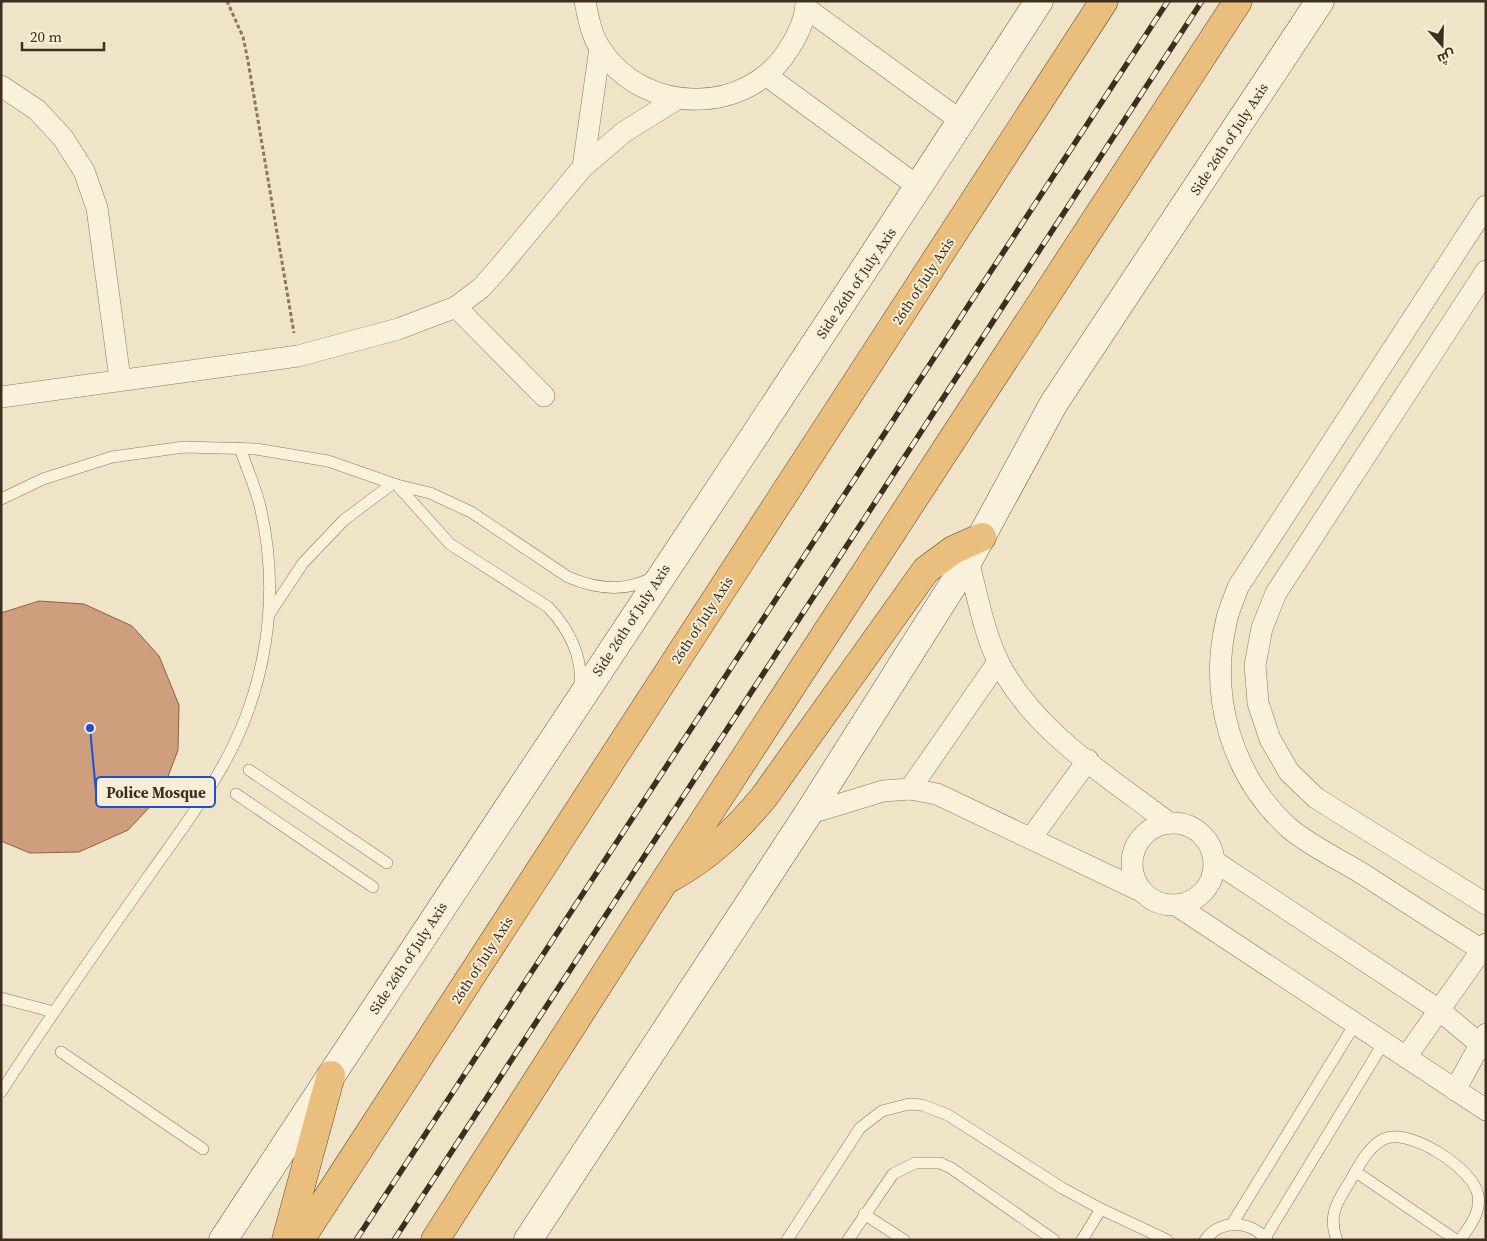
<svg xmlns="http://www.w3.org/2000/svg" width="1487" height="1241" font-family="'Source Serif 4',Cairo,serif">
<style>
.building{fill:#cf9f7d;stroke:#8d5f41}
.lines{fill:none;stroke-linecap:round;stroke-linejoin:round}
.service-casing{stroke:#8d765c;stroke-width:12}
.minor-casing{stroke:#8d765c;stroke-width:22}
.secondary-casing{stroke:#6f573f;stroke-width:29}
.trunk-casing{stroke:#5b4430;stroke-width:29}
.path{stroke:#8d765c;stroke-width:3;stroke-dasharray:4 2.5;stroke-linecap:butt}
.service{stroke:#faf1dc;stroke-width:11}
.minor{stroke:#faf1dc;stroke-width:21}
.secondary{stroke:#faf1dc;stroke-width:28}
.trunk{stroke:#eabe7c;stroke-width:28}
.rail-casing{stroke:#3d2e20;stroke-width:5.5}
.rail{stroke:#f7eed8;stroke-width:4;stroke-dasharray:11;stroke-linecap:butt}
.labels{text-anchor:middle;stroke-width:4;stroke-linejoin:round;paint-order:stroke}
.street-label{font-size:14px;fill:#3d2e20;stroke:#f7eed8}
.leader{fill:none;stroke:#1d4ed8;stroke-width:2}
.callout-dot{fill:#1d4ed8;stroke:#f7eed8;stroke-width:2}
.callout{fill:#f7eed8;stroke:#1d4ed8;stroke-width:2}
.callout-label{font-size:15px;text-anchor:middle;font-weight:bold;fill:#3d2e20}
</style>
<rect width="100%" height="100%" fill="#f0e4c8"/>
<polygon class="building" points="39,601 84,604 132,626 159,656 179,705 178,750 161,795 128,830 79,852 30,853 1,841 1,613"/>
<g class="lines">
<g class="service-casing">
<g id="service">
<path d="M397,485L450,544L548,607C569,629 585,659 579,691"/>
<path d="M1,499L43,479L112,457L184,447L256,449L328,461L397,485L430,493L471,512L568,577C596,589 627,593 655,576"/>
<polyline points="270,613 303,563 344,520 392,484"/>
<polyline points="249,770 387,863"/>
<polyline points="236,794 373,887"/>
<polyline points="1,998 54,1012"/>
<polyline points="61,1052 203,1149"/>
<path d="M1,1092C48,1019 98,948 148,877C172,843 197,810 218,774C267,692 282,594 259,502C254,484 246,466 240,448"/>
<polyline points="1356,1172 1456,1240"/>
<polyline points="864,1214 904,1240"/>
<polyline points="1232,1224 1355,1024"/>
<polyline points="1265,1238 1384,1042"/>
<polyline points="787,1240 860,1128 882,1111 909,1104 922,1105 948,1115 1062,1188 1101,1209 1167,1240"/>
<polyline points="848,1240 893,1174 915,1163 940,1163 951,1168 1054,1240"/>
<polyline points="1082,1240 1101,1209"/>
<path d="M1205,1240C1221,1219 1250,1220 1267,1240"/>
<path d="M1337,1240C1328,1217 1336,1203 1349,1183C1358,1168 1367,1147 1384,1139C1409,1127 1474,1169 1478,1195C1481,1213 1470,1226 1460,1240"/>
</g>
</g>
<g class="minor-casing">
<g id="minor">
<path d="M585,1C588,17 591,34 600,48C643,116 749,117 790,47C799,33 806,18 806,1"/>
<polyline points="806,8 961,121"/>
<polyline points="767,76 920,188"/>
<polyline points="1,86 37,110 63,138 84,171 97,208 120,379"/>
<polyline points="583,167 600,48"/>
<polyline points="1486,271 1276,593 1262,628 1255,665 1258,703 1270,739 1289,772 1316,798 1486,904"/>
<polyline points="456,307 544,396"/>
<polyline points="1,397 298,356 398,329 456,307 481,288 499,268 583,167 624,132 677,99"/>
<path d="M968,561C977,593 984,634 999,663C1035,733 1109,777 1169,823"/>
<polyline points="910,789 998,662"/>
<polyline points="808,814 883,791 910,789 937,794 1141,891"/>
<circle cx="1173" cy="864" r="41"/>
<polyline points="1031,838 1088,760"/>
<polyline points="1214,861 1439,1010 1486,1049"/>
<polyline points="1176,905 1486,1110"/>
<path d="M1482,950C1442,925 1403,900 1363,874C1340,860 1309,845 1289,828C1232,776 1209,698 1226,623C1228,611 1234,599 1238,587L1486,206"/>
<polyline points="1406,1057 1486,944"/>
<polyline points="1455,1090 1486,1034"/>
</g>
</g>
<g class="secondary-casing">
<g id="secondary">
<path d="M223,1240C494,826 771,416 1039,1"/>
<polyline points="528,1240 808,814 968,561 1054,403 1320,1"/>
</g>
</g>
<g class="trunk-casing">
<g id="trunk">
<path d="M670,878C708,857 736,831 764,797L926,570L953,550L982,537"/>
<polyline points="286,1240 331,1075"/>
<polyline points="300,1240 1104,1"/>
<polyline points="435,1240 664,882 1238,1"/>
</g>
</g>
<polyline class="path" points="227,1 243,37 248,61 294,333"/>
<use href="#service" class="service"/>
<use href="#minor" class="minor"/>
<use href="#secondary" class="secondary"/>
<use href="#trunk" class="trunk"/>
<g class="rail-casing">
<g id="rail">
<polyline points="356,1240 1168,1"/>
<polyline points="394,1240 1202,1"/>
</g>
</g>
<use href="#rail" class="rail"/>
</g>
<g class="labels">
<g class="street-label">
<text transform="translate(1229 139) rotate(-57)" y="5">Side 26th of July Axis</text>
<text transform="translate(923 281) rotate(-57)" y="5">26th of July Axis</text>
<text transform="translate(856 283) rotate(-56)" y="5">Side 26th of July Axis</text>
<text transform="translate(631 620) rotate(-57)" y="5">Side 26th of July Axis</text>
<text transform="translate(702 620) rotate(-57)" y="5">26th of July Axis</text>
<text transform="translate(408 958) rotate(-57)" y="5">Side 26th of July Axis</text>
<text transform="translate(482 960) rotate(-57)" y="5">26th of July Axis</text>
</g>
</g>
<path class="leader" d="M90 728L96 792"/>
<circle class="callout-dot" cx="90" cy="728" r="5"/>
<rect class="callout" x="96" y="777" width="119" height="30" rx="5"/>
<g class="callout-label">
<text x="156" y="798">Police Mosque</text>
</g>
<rect width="1487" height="1241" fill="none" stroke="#3d2e20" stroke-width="5"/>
<g transform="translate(1442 45) rotate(160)" stroke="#f7eed8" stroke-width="4" paint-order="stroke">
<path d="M0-4L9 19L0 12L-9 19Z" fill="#3d2e20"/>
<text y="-8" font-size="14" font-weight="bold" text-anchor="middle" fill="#3d2e20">ش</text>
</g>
<path d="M22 42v8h82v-8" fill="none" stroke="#3d2e20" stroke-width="2.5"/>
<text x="30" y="42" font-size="15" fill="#3d2e20" stroke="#f7eed8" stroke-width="4" paint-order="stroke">20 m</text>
</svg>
